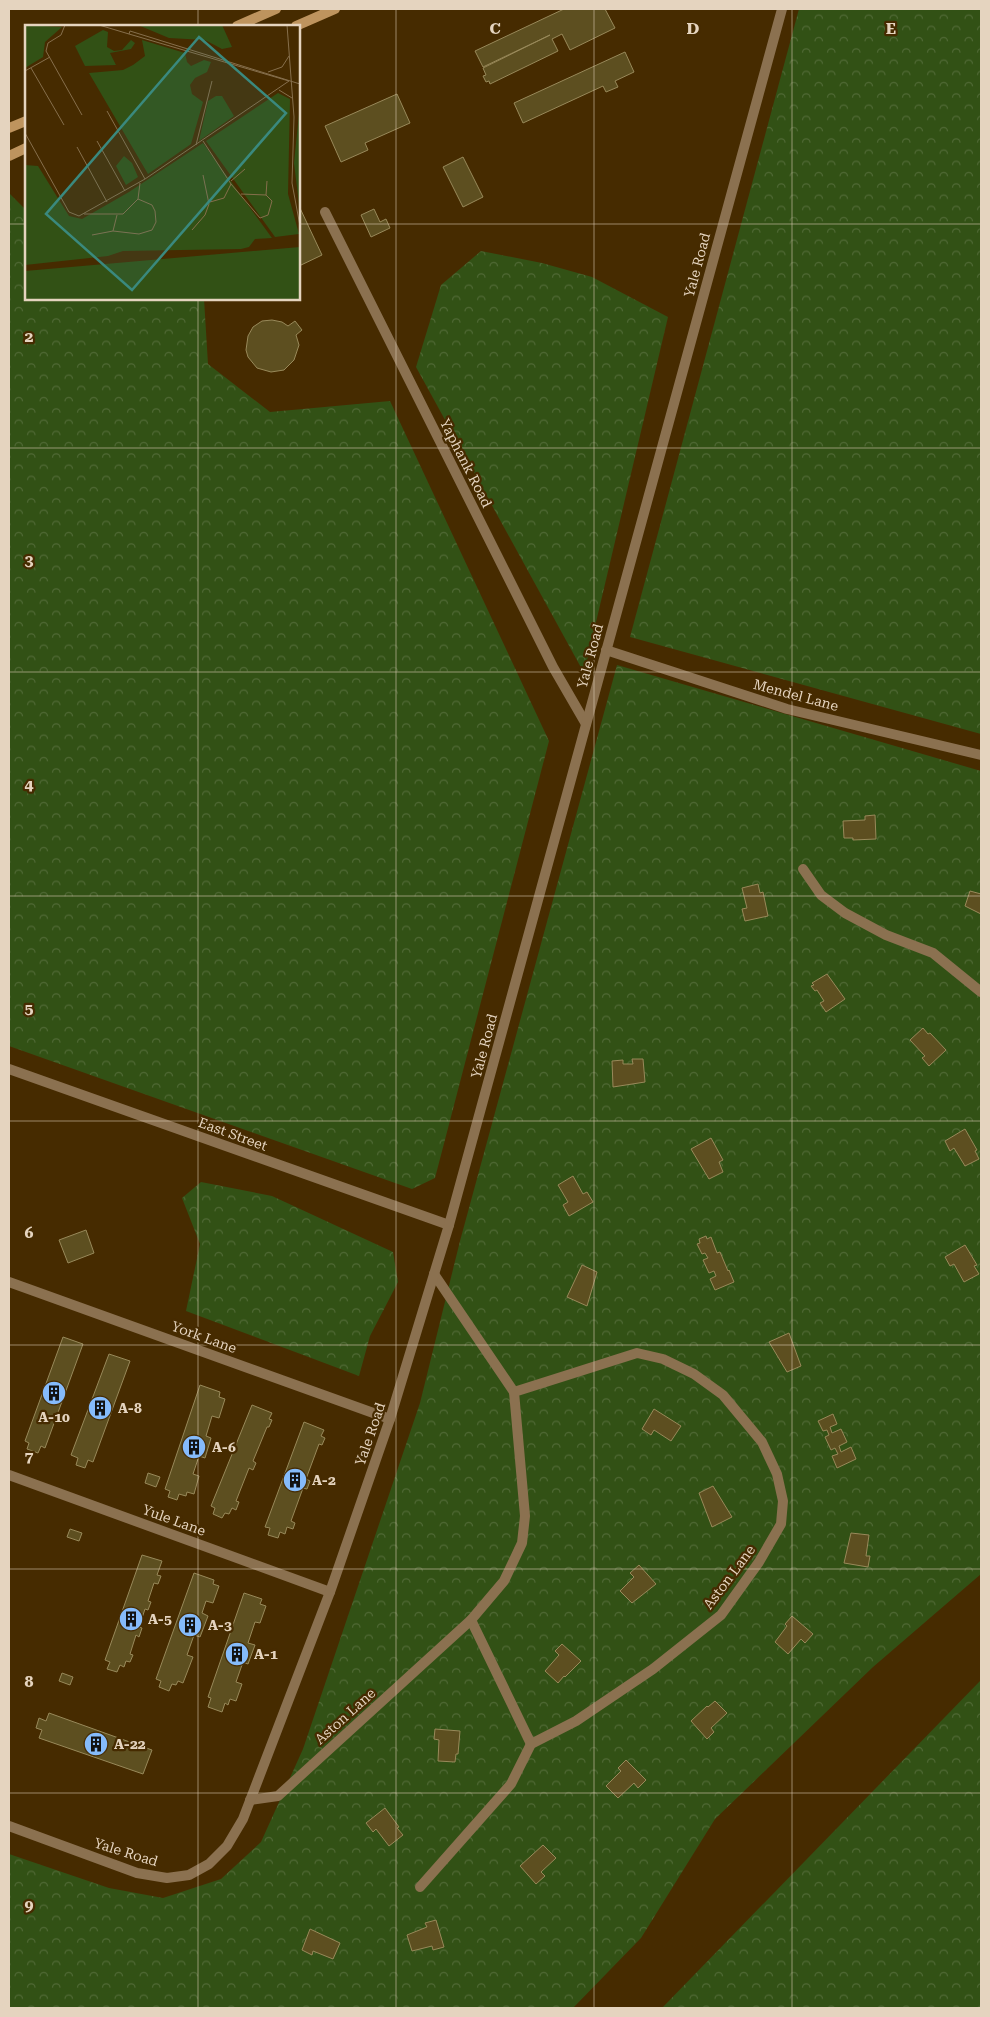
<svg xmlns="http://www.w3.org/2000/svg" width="990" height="2017" font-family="'Roboto Serif',serif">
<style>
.forest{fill:url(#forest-crowns)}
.building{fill:#5d4f20;stroke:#98895a}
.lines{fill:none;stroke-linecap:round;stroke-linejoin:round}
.street{stroke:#8b7150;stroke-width:10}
.secondary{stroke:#be945e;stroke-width:10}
.grid{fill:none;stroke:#e5d4bf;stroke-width:1;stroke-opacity:0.55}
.labels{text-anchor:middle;stroke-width:4.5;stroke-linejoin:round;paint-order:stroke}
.street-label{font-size:14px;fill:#e5d4bf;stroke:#462b00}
.poi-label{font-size:14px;font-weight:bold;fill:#e5d4bf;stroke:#462b00;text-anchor:start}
.inset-road{fill:none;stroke:#866f4c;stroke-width:1}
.view{fill:#3a897e;fill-opacity:0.15;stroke:#3a897e;stroke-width:2.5}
.inset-edge{fill:none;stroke:#e5d4bf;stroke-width:2.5}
.grid-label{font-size:16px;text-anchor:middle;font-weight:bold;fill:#e5d4bf;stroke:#462b00;stroke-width:4.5;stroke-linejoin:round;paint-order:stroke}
</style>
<defs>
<pattern id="forest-crowns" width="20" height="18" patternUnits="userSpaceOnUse" patternTransform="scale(1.25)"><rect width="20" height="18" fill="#325115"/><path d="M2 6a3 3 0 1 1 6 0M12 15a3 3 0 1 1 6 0" fill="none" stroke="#506935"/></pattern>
</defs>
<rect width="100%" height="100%" fill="#462b00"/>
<g class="forest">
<polygon points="799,9 981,9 981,734 630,637"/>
<polygon points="9,193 26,210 26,299 204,299 208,364 270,412 390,401 549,741 435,1178 412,1189 9,1046"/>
<polygon points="481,251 542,263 592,277 668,317 584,673 416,367 441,285"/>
<polygon points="617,665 981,771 981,1574 873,1667 715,1819 641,1938 573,2008 9,2008 9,1854 109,1888 163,1898 221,1879 261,1842 303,1749 420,1403 460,1241"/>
<polygon points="201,1182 272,1196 393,1252 398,1282 370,1336 359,1376 186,1311 200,1244 182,1198"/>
<polygon points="981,1680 981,2008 662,2008"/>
</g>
<g class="building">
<polygon points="564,9 605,9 615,28 570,50 562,34 552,39 558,51 490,84 489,81 486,82 483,76 486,75 483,68 550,35 483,67 475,51"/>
<polygon points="625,52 634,72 615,81 618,87 606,92 603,86 523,123 514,103"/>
<polygon points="397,94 410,123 365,143 368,150 341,162 325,126"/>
<polygon points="463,157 483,197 463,207 443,167"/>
<polygon points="299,206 322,255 299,266"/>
<polygon points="374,209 380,222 386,219 390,228 371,237 361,215"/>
<polygon points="272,320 282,322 288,326 295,321 302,330 296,335 299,345 294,360 284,370 271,372 257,368 248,357 246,350 248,336 253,327 262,321"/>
<polygon points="875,815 876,839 853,840 853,838 844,838 843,821 865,820 865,816"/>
<polygon points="758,884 760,893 763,892 768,916 745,921 742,909 747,908 742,888"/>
<polygon points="970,891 981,894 981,914 965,906"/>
<polygon points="827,974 845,999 826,1012 820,1003 824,1001 817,990 815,991 811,986 814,985 812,983"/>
<polygon points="923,1028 928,1034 930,1033 946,1050 929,1066 922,1058 925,1056 910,1040"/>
<polygon points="632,1059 643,1059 645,1082 613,1087 612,1061 623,1060 623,1064 633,1064"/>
<polygon points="965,1129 977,1150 975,1151 979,1159 965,1166 954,1148 950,1151 945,1141"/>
<polygon points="711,1138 723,1160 719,1162 723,1172 709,1179 691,1149"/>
<polygon points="573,1176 583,1194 587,1192 593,1202 569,1216 563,1205 568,1202 558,1185"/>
<polygon points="86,1230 94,1253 68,1263 59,1240"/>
<polygon points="706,1236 707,1239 711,1237 717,1253 720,1252 728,1271 729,1270 734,1282 715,1290 710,1279 716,1276 714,1271 709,1273 703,1260 708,1258 705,1253 702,1254 697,1244 700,1243 699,1239"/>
<polygon points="965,1245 977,1265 974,1266 979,1274 964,1282 954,1264 950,1266 945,1257"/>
<polygon points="582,1265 597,1272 587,1306 567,1297"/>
<polygon points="789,1333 801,1366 787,1372 769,1342"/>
<polygon points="63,1337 83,1344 45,1448 41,1446 38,1453 27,1449 29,1443 25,1441"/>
<polygon points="109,1354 130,1361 93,1462 88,1460 85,1468 76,1465 78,1458 71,1455"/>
<polygon points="200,1385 220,1392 219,1397 225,1399 219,1418 212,1416 206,1436 211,1438 205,1458 199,1456 193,1474 199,1476 194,1494 187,1492 186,1496 179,1494 177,1500 168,1497 170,1491 165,1489"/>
<polygon points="252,1405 272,1413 269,1419 272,1420 269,1427 267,1427 253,1461 256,1463 253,1470 249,1468 236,1501 239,1502 236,1510 232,1508 229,1514 225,1513 222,1518 213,1514 215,1508 211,1506"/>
<polygon points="654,1409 681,1426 671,1441 654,1430 651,1435 642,1429"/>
<polygon points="833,1414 837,1424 830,1427 832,1433 841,1429 847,1442 839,1446 841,1452 851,1447 856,1459 837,1468 832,1456 838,1454 835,1448 831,1450 825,1437 829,1435 827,1430 823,1431 818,1421"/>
<polygon points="304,1422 324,1430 321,1436 325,1438 322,1445 319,1444 306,1479 310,1481 307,1489 303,1488 291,1521 295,1523 293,1529 287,1527 285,1534 280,1532 278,1538 268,1535 270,1528 265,1527"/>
<polygon points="148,1473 160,1477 156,1487 145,1483"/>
<polygon points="713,1486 732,1517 712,1527 699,1493"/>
<polygon points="70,1529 82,1533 79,1541 67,1537"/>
<polygon points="851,1533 869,1535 866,1556 870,1556 868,1567 844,1563"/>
<polygon points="142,1555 162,1561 157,1575 161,1576 158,1584 154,1583 148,1601 151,1602 148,1610 145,1609 139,1627 142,1628 139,1637 136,1635 130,1654 133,1655 130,1662 126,1661 124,1667 120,1665 117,1672 107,1669 110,1662 105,1660"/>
<polygon points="639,1565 656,1584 632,1603 620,1591 634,1577 630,1573"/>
<polygon points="194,1573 214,1580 213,1584 219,1586 213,1603 206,1601 202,1613 208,1616 200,1637 194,1635 187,1655 193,1657 183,1683 178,1681 176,1685 172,1684 169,1691 159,1687 161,1681 156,1679"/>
<polygon points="244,1593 262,1599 260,1604 266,1606 260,1623 255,1622 248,1643 255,1645 248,1664 243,1662 236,1682 242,1684 236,1701 230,1699 228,1705 225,1703 222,1712 208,1707 211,1698 208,1697"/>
<polygon points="792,1616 813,1634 805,1643 801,1639 788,1654 775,1642 787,1626 785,1624"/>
<polygon points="562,1644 581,1661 565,1677 564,1676 558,1683 545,1671 559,1655 555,1651"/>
<polygon points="62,1673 73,1677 70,1685 59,1681"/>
<polygon points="715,1701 727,1713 711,1728 714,1732 707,1739 691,1721 707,1706 708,1707"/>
<polygon points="49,1713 152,1750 143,1774 39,1738 42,1730 36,1728 39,1718 46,1721"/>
<polygon points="435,1729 460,1731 458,1754 456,1754 455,1762 438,1761 439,1740 434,1739"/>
<polygon points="626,1760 646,1780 638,1788 634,1783 618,1798 606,1786 621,1771 618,1768"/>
<polygon points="385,1808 399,1827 397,1828 403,1835 389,1846 376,1829 373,1832 366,1823"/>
<polygon points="543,1845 556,1858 541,1872 545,1876 536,1884 520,1866"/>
<polygon points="436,1920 444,1947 433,1950 432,1946 412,1951 407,1935 427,1927 425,1923"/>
<polygon points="310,1929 340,1943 333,1959 313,1951 312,1955 302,1950"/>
</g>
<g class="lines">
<g class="street">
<polyline points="325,212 553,667 586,724"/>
<polyline points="606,650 787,709 981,755"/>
<polyline points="803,869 821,895 845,913 886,935 933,953 981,992"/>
<polyline points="9,1069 449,1225"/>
<polyline points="434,1274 514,1392"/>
<polyline points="9,1282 390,1419"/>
<polyline points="9,1475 330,1592"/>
<polyline points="471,1620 531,1744"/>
<polyline points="250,1800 278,1796 471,1620 504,1581 522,1543 525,1516 514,1392 637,1353 663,1359 694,1374 723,1395 762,1442 777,1474 783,1501 781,1524 759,1562 721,1615 653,1669 576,1721 531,1744 511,1784 420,1887"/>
<polyline points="9,1826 137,1873 167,1878 189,1875 209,1864 227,1846 243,1819 330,1592 390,1419 449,1225 782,9"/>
</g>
<g class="secondary">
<polyline points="237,26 276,9"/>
<polyline points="296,26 335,9"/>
<polyline points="9,128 26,121"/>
<polyline points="9,156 26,148"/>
</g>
</g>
<path class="grid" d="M198,9V26M396,9V2008M594,9V2008M792,9V2008M9,224H26M299,224H981M198,299V2008M9,448H981M9,672H981M9,896H981M9,1121H981M9,1345H981M9,1569H981M9,1793H981"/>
<defs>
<g id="building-disc" transform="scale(1.25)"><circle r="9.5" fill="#85bbfb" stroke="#462b00"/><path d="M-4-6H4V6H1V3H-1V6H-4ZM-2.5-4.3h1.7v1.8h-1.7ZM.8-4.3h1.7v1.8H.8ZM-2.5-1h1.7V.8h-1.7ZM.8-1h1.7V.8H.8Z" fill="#111"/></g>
</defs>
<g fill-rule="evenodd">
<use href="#building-disc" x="54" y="1393"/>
<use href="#building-disc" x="100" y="1408"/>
<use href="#building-disc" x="194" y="1447"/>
<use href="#building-disc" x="295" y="1480"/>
<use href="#building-disc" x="131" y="1619"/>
<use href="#building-disc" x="190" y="1625"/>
<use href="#building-disc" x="237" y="1654"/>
<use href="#building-disc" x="96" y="1744"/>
</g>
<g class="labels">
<g class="street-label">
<text transform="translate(697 265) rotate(-75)" y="5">Yale Road</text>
<text transform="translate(466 463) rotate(63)" y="5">Yaphank Road</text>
<text transform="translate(590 656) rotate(-75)" y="5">Yale Road</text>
<text transform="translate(796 695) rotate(15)" y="5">Mendel Lane</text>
<text transform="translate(484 1046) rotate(-75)" y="5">Yale Road</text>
<text transform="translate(233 1134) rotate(20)" y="5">East Street</text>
<text transform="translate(204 1337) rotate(20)" y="5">York Lane</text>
<text transform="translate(370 1434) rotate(-71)" y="5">Yale Road</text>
<text transform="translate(174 1520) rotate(20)" y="5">Yule Lane</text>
<text transform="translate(729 1577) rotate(-53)" y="5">Aston Lane</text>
<text transform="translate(345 1716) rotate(-42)" y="5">Aston Lane</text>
<text transform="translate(126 1852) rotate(17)" y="5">Yale Road</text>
</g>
<g class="poi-label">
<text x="118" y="1413">A-8</text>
<text x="54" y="1422" text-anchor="middle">A-10</text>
<text x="212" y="1452">A-6</text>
<text x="312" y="1485">A-2</text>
<text x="148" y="1624">A-5</text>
<text x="208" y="1630">A-3</text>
<text x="254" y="1659">A-1</text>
<text x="114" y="1749">A-22</text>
</g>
</g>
<g transform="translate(25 25)">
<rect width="275" height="275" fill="#462b00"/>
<path d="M0,0L37,2L20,17L18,32L0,43ZM113,0H197L207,22L197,24L180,15L144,13ZM78,5L83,7L82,22L89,26L97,25L106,15L110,18L106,24L85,28L91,40L60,41L50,21ZM117,15L160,28L162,37L166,41L179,35L186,37L182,47L170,53L165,60L167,69L178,77L166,119L123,149L64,48L98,45L108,40L120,31ZM253,68L265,74L263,169L274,209L250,212L181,116ZM191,71H197L209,91L174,116L183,76ZM275,79V187L269,138ZM178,118L247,213L230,214L224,222L216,224L98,226L83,231L0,240V140L13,141L44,191L57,194L104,167ZM99,131L107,138L113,152L101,160L91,141ZM275,222V275H0V246Z" fill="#325115"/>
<path class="inset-road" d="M40,0L36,10L23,18L21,26L57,90M74,0L104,9M262,0L269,92L267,158L275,201M6,43L39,100M0,46L25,32M243,47L257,42L264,31M264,56L104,9L105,6L275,59M254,65L267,73M82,86L120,154M0,108L44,187L54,191L120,154L264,56M72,116L100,166M178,116L206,159L235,193L243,190L247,176L241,170L242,156M171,120L187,56M52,122L82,177M206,156L220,144M216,169L241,170M113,174L115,158M185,177L199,173L206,159M59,189H98L113,174L127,180L130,186L131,197L127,205L114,209L88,206L67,210M167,205L180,190L184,179L178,150M88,206L92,190"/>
<path class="view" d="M174,12L261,88L107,265L21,189Z"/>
<rect width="275" height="275" class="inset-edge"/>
</g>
<g class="grid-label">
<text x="495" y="34">C</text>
<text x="693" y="34">D</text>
<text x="891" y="34">E</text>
<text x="29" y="342">2</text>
<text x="29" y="566">3</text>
<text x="29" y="790">4</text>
<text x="29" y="1014">5</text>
<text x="29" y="1238">6</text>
<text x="29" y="1462">7</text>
<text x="29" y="1687">8</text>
<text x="29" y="1911">9</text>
</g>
<rect width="990" height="2017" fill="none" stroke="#e5d4bf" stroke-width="20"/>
</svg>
